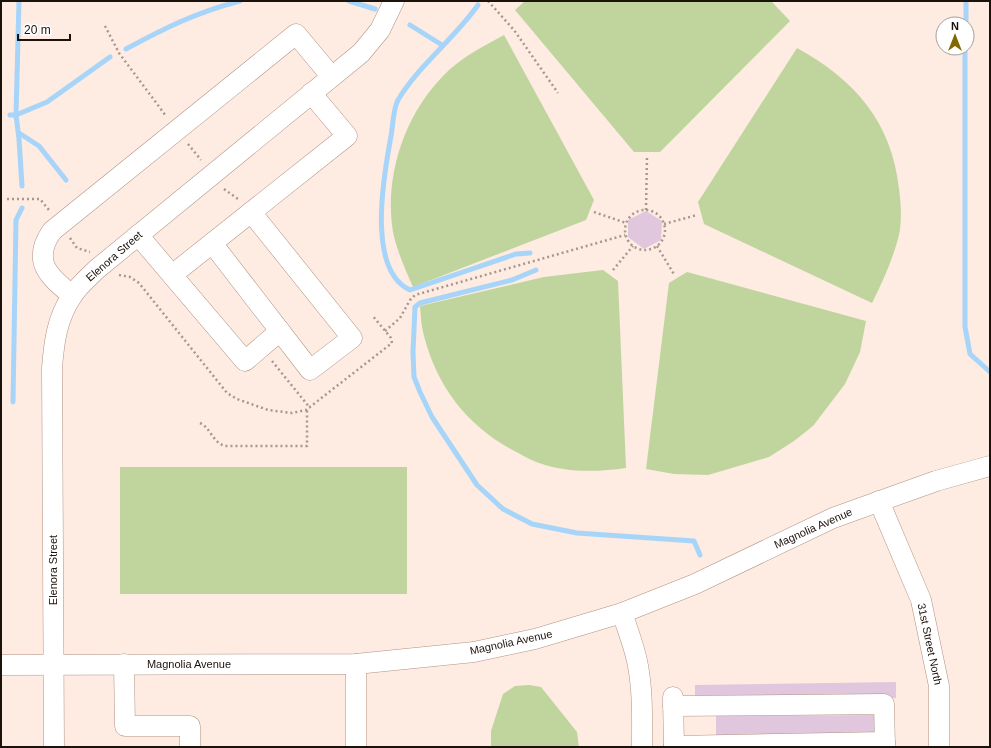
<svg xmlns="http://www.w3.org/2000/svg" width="991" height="748" font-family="Helvetica,sans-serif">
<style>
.green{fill:#bfd59d}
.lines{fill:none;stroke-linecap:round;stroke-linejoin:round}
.stream{stroke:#a7d4f9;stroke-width:5}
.building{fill:#e0c7de}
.minor-casing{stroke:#b09384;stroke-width:21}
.path{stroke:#a6978f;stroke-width:2.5;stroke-dasharray:2 3;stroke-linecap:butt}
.minor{stroke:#fff;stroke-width:20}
.labels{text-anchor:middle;stroke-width:3;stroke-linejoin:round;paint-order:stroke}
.street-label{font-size:11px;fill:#1c120c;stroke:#fff}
</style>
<rect width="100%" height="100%" fill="#feebe1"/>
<g class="green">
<polygon points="525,1 771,1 790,21 660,152 634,152 515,10"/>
<path d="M504,35L594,200L586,220L413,287C405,269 397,251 393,232C384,177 404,116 443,76C460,58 482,47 504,35Z"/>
<path d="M797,48C854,79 892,122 899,189C901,204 902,220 899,235C893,259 883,281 872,303L704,224L698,202Z"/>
<path d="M603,270L618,281L626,468C598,472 567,473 539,463C533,461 526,457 520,454C470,429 438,390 424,336C421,326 421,316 420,306L544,277Z"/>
<polygon points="687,272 866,321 860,352 845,384 813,426 794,441 769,457 708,475 674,474 646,469 669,283"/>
<rect x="120" y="467" width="287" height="127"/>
<polygon points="529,685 541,687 577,732 579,747 491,747 491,731 503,694 515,686"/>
</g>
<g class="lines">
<g class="stream">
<polyline points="19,1 16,115 19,139 22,186"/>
<polyline points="349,1 375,9"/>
<path d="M478,5C454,39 420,64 398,100C393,109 393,126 391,136C384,174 366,270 410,290L516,254L530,253"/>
<polyline points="966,24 966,1"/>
<polyline points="410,25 442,45"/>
<polyline points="965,48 965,327 970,354 990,372"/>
<path d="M126,49C165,28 197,12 240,1"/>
<polyline points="10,115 16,115 47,102 110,57"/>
<polyline points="19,133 39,146 66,180"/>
<polyline points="536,270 512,280 420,303 415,307 413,352 414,377 420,392 432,417 477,485 503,509 532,524 577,533 694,541 700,555"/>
<polyline points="13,402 16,220 22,208"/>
</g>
</g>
<g class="building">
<polygon points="646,211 662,221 661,240 644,249 628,237 628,220"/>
<polygon points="896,682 896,698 695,701 695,685"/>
<polygon points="876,715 876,735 716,736 716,716"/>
</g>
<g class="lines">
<g class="minor-casing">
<g id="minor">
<polyline points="138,235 245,361 280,331"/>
<polyline points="212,243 310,370 352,338 251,212"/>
<polyline points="172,275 347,136 311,93"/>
<path d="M72,295C49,277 31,261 52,231L296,34L331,76"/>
<polyline points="879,501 921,600 939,686 939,747"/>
<path d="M622,613C628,631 635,648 638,666C643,693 642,720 642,747"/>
<polyline points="124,664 125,726 190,726 190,747"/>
<polyline points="356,664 356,747"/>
<polyline points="1,665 356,664 474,652 535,639 622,613 695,584 833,518 936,481 990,466"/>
<polyline points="673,697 674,747"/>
<polyline points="673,706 884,704 885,747"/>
<polyline points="674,746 885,742"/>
<path d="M54,747L52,368C54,342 57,318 72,296C78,286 89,277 97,269L361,53L380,30L394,1"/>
</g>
</g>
<g class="path">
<polyline points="488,1 514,30 558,93"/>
<polyline points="105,26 119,53 166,116"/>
<polyline points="188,144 201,160"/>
<polyline points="224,189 238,199"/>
<polyline points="7,199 40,199 49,210"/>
<circle cx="645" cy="230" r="20"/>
<polyline points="646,210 647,156"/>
<polyline points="594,212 626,223"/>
<polyline points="664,224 697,215"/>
<polyline points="70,238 77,248 90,252"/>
<polyline points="657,246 675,276"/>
<polyline points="613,270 633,246"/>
<polyline points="119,275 130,277 139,283 227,393 237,399 268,410 292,413 306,410 392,343 391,338 372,315"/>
<polyline points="385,331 400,318 410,300 415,295 625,235"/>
<polyline points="272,361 310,408"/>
<path d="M200,423C211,428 212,442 225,446H307V410"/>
</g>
<use href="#minor" class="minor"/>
</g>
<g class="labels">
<g class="street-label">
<text transform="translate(114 256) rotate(-41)" y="4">Elenora Street</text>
<text transform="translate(813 528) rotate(-24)" y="4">Magnolia Avenue</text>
<text transform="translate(53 570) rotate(-90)" y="4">Elenora Street</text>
<text transform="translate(511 642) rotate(-12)" y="4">Magnolia Avenue</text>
<text transform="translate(930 644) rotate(78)" y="4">31st Street North</text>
<text x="189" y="668">Magnolia Avenue</text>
</g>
</g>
<rect width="991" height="748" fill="none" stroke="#1c120c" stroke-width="4"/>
<g transform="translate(955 36)"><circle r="19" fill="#ffffff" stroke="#a4a09e"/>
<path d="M0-3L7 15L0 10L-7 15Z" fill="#816800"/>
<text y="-6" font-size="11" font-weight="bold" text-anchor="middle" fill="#1c120c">N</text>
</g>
<path d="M18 34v6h52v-6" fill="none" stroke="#1c120c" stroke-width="2"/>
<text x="24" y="34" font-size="12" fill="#1c120c" stroke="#ffffff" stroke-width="3" paint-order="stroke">20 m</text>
</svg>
